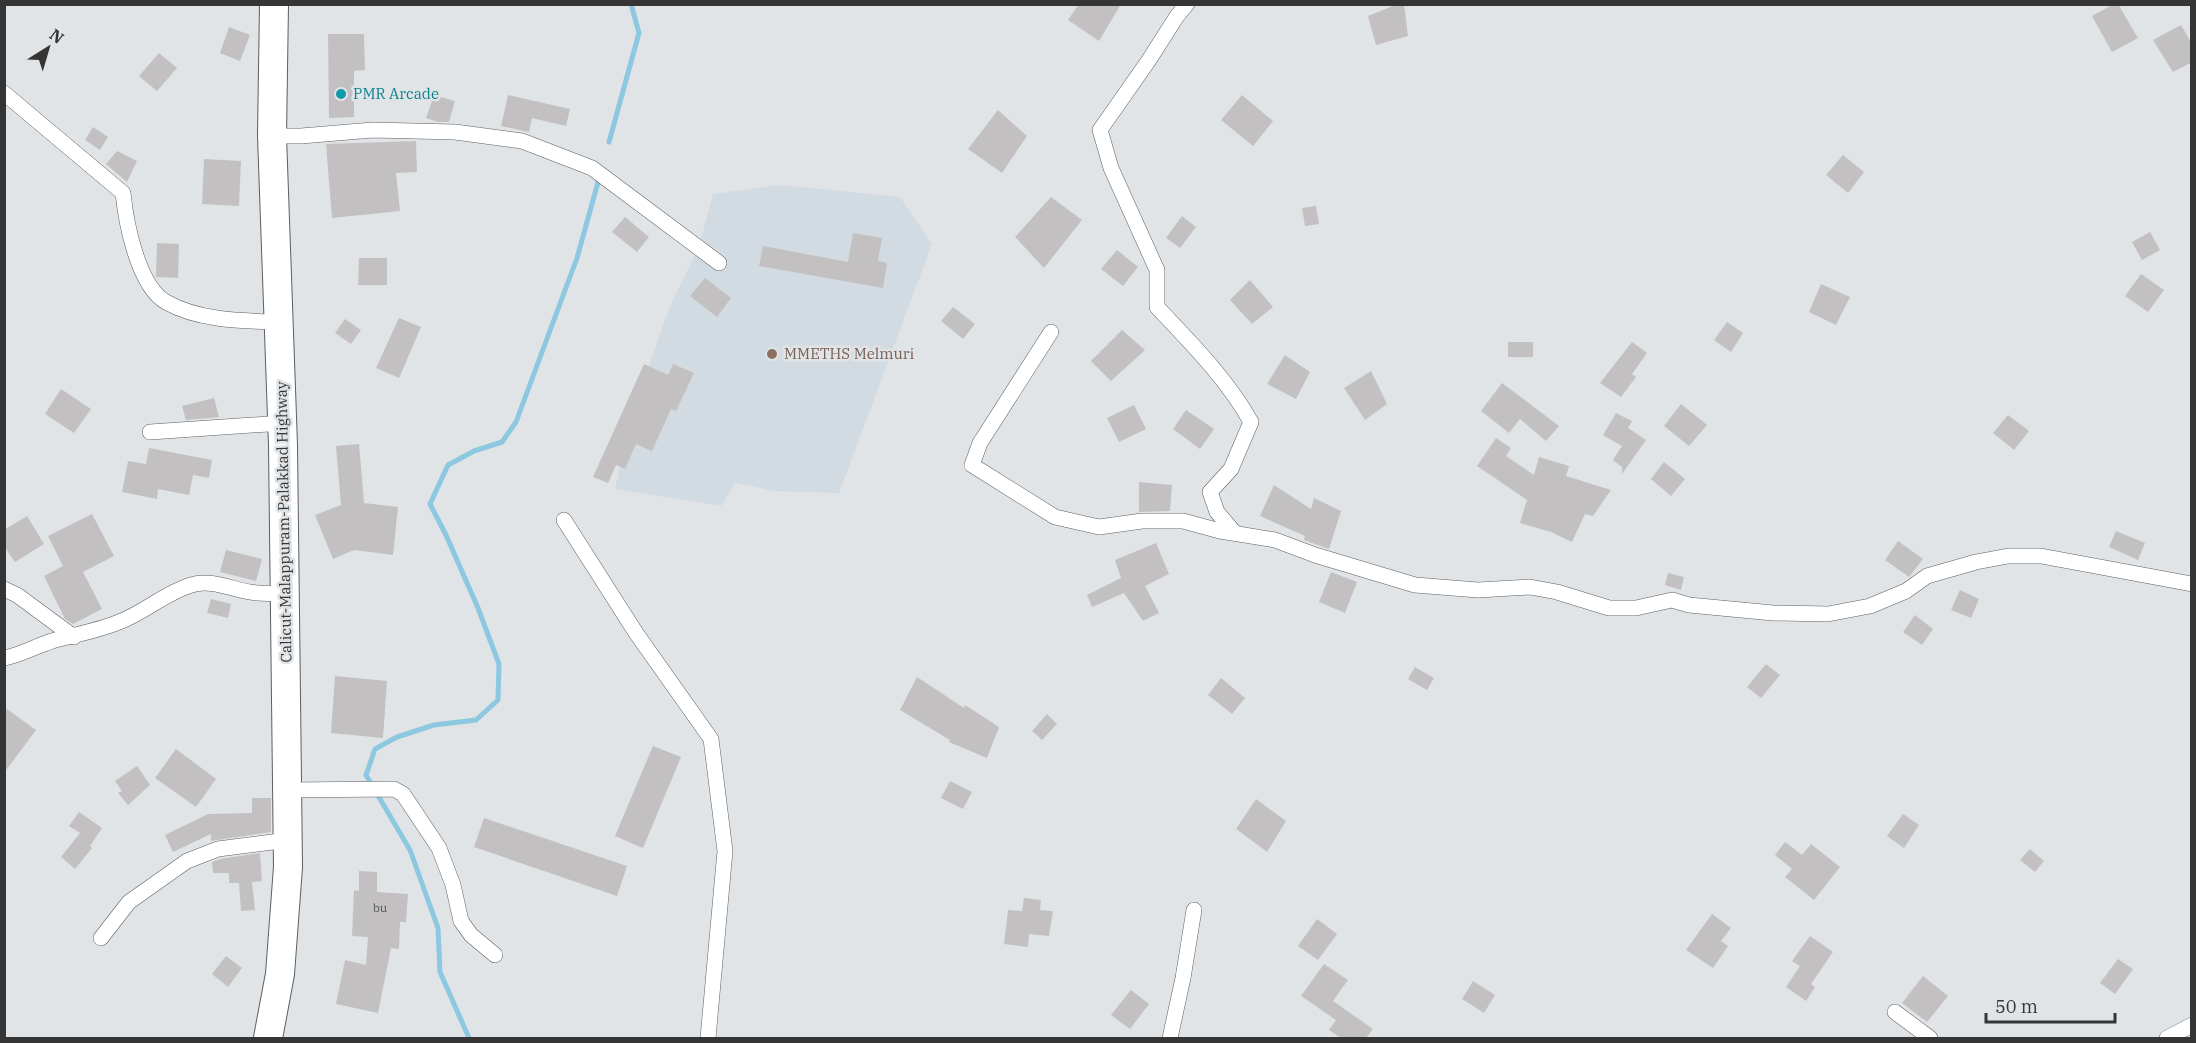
<svg xmlns="http://www.w3.org/2000/svg" width="2196" height="1043" font-family="'IBM Plex Serif',serif">
<style>
.built{fill:#d2dae2}
.lines{fill:none;stroke-linecap:round;stroke-linejoin:round}
.stream{stroke:#8cc8e0;stroke-width:5}
.building{fill:#c3c0c1}
.street-casing{stroke:#5d5e60;stroke-width:16}
.highway-casing{stroke:#5d5e60;stroke-width:30}
.street{stroke:#fff;stroke-width:15}
.highway{stroke:#fff;stroke-width:28}
.culture-dot{fill:#0f9aa8;stroke:#e1e4e6;stroke-width:2}
.education-dot{fill:#8d6e63;stroke:#e1e4e6;stroke-width:2}
.labels{text-anchor:middle;stroke-width:5;stroke-linejoin:round;paint-order:stroke}
.number-label{font-size:12px;fill:#585859}
.culture-label{font-size:15px;fill:#0d838f;stroke:#e1e4e6;text-anchor:start}
.education-label{font-size:15px;fill:#785e54;stroke:#e1e4e6;text-anchor:start}
.street-label{font-size:15px;fill:#353536;stroke:#e1e4e6}
</style>
<rect width="100%" height="100%" fill="#e1e4e6"/>
<polygon class="built" points="781,185 900,197 932,244 839,493 775,491 735,483 721,506 615,489 635,403 671,304 699,247 713,194"/>
<g class="lines">
<g class="stream">
<polyline points="609,142 639,33 631,4"/>
<polyline points="469,1038 440,972 438,928 410,850 366,775 375,749 397,737 434,725 476,720 498,700 499,664 478,608 446,535 430,504 448,465 474,451 502,442 516,422 577,258 600,175"/>
</g>
</g>
<g class="building">
<polygon points="1079,4 1121,4 1099,41 1068,20"/>
<polygon points="1398,4 1404,4 1408,36 1376,45 1368,16"/>
<polygon points="2114,4 2118,4 2138,38 2112,52 2092,16"/>
<polygon points="2181,25 2192,44 2192,62 2173,72 2153,40"/>
<polygon points="229,27 250,35 240,61 220,53"/>
<polygon points="328,34 364,34 365,70 354,71 354,117 329,118"/>
<polygon points="159,53 177,68 157,91 139,76"/>
<polygon points="434,95 455,101 449,122 438,122 426,118"/>
<polygon points="508,95 570,109 566,126 532,118 529,132 501,126"/>
<polygon points="1242,95 1273,121 1253,146 1221,120"/>
<polygon points="998,110 1027,136 1002,173 968,149"/>
<polygon points="93,127 108,137 100,150 85,140"/>
<polygon points="416,141 417,172 396,173 400,211 332,218 326,144"/>
<polygon points="117,151 137,161 127,182 106,164"/>
<polygon points="1843,155 1864,172 1848,193 1826,175"/>
<polygon points="204,159 241,161 239,206 202,204"/>
<polygon points="1051,197 1082,220 1044,268 1015,237"/>
<polygon points="1316,206 1319,224 1305,226 1302,208"/>
<polygon points="1182,216 1196,227 1180,248 1166,238"/>
<polygon points="625,217 649,237 637,252 612,232"/>
<polygon points="2150,232 2160,250 2142,260 2132,242"/>
<polygon points="853,233 882,238 878,261 887,263 883,288 759,266 763,246 848,262"/>
<polygon points="157,243 179,244 178,278 156,277"/>
<polygon points="1117,250 1138,267 1123,286 1101,269"/>
<polygon points="359,258 387,258 387,285 358,285"/>
<polygon points="2141,274 2164,290 2148,312 2125,296"/>
<polygon points="705,278 731,298 717,317 690,296"/>
<polygon points="1250,280 1273,307 1252,324 1230,300"/>
<polygon points="1821,284 1850,297 1836,325 1809,312"/>
<polygon points="953,307 975,324 963,339 941,321"/>
<polygon points="399,318 421,327 399,378 376,368"/>
<polygon points="345,319 361,330 351,344 335,333"/>
<polygon points="1727,322 1743,333 1731,352 1714,340"/>
<polygon points="1122,330 1145,350 1111,381 1091,361"/>
<rect x="1508" y="342" width="25" height="15"/>
<polygon points="1632,342 1647,353 1632,374 1636,377 1621,397 1600,383"/>
<polygon points="1285,355 1310,372 1296,399 1267,384"/>
<polygon points="644,364 668,375 673,364 694,373 676,411 671,409 652,451 636,444 625,469 616,465 608,483 593,477"/>
<polygon points="1371,371 1387,404 1365,420 1344,388"/>
<polygon points="1502,383 1559,426 1546,441 1520,419 1509,433 1481,411"/>
<polygon points="61,389 91,409 74,433 45,414"/>
<polygon points="214,398 219,417 186,420 182,406"/>
<polygon points="1681,404 1707,425 1689,446 1664,426"/>
<polygon points="1134,405 1146,429 1119,442 1107,418"/>
<polygon points="1186,410 1214,429 1200,449 1173,429"/>
<polygon points="1616,413 1632,421 1628,428 1646,440 1622,474 1622,467 1613,460 1622,446 1603,435"/>
<polygon points="2008,415 2029,431 2014,450 1993,433"/>
<polygon points="1496,438 1511,448 1506,456 1534,475 1539,457 1569,466 1566,476 1611,490 1593,516 1585,514 1572,542 1551,532 1520,523 1527,500 1477,466"/>
<polygon points="359,444 364,503 398,507 393,555 354,550 333,559 315,515 341,505 336,446"/>
<polygon points="149,448 212,460 209,478 193,475 189,495 158,489 157,499 122,492 128,461 146,464"/>
<polygon points="1664,462 1685,479 1671,496 1651,479"/>
<polygon points="1139,482 1172,485 1170,511 1139,512"/>
<polygon points="1274,485 1311,509 1314,498 1341,511 1329,549 1304,540 1305,536 1260,516"/>
<polygon points="92,514 114,556 83,572 102,609 73,624 65,619 44,576 63,566 48,536"/>
<polygon points="27,516 44,544 15,562 4,546 4,530"/>
<polygon points="2116,531 2145,543 2138,560 2109,547"/>
<polygon points="1898,541 1923,559 1909,577 1885,560"/>
<polygon points="1156,543 1169,574 1145,586 1159,613 1143,621 1124,593 1092,607 1087,595 1121,578 1115,560"/>
<polygon points="226,550 262,559 256,581 220,572"/>
<polygon points="1331,572 1357,582 1345,613 1319,602"/>
<polygon points="1668,573 1684,577 1681,590 1665,585"/>
<polygon points="1960,590 1979,599 1971,618 1951,610"/>
<polygon points="211,599 231,604 228,618 207,613"/>
<polygon points="1915,615 1933,629 1922,645 1903,632"/>
<polygon points="1766,664 1780,675 1761,698 1747,687"/>
<polygon points="1415,667 1434,678 1427,690 1408,679"/>
<polygon points="335,676 387,681 383,738 331,733"/>
<polygon points="917,677 964,708 965,705 999,727 987,758 949,742 950,740 900,710"/>
<polygon points="1221,678 1245,698 1232,714 1208,695"/>
<polygon points="4,707 36,730 4,773"/>
<polygon points="1047,714 1057,724 1042,740 1032,731"/>
<polygon points="653,746 681,757 643,848 615,836"/>
<polygon points="176,749 216,779 196,807 155,778"/>
<polygon points="137,766 150,785 128,805 118,793 122,791 115,781"/>
<polygon points="950,781 972,792 963,809 941,798"/>
<polygon points="252,798 271,798 271,832 211,841 211,834 173,852 165,835 208,814 252,813"/>
<polygon points="1256,799 1286,821 1267,852 1236,829"/>
<polygon points="79,812 102,828 90,846 92,848 75,869 61,857 80,833 69,826"/>
<polygon points="1903,814 1919,825 1904,848 1887,836"/>
<polygon points="484,818 627,866 617,896 474,847"/>
<polygon points="1785,842 1802,855 1811,844 1840,867 1814,900 1785,877 1792,869 1775,855"/>
<polygon points="2030,849 2044,861 2035,872 2020,860"/>
<polygon points="260,853 262,881 252,882 255,910 241,911 239,883 229,883 229,873 213,873 212,862 220,859"/>
<polygon points="359,871 377,872 377,892 408,894 406,922 400,922 399,949 391,948 378,1013 336,1004 345,960 366,965 368,937 352,936 354,890 359,891"/>
<polygon points="1024,898 1041,900 1040,910 1053,911 1049,936 1029,934 1028,947 1004,944 1008,910 1022,911"/>
<polygon points="1712,914 1731,928 1721,941 1728,946 1713,968 1686,950"/>
<polygon points="1317,919 1337,934 1318,960 1298,946"/>
<polygon points="1810,936 1833,952 1811,984 1815,987 1806,1001 1786,987 1800,966 1792,961"/>
<polygon points="226,956 242,968 228,987 212,974"/>
<polygon points="2118,959 2133,969 2115,994 2100,983"/>
<polygon points="1324,964 1348,980 1333,1001 1373,1029 1366,1038 1341,1038 1329,1030 1336,1020 1301,996"/>
<polygon points="1923,976 1948,996 1927,1022 1902,1003"/>
<polygon points="1473,981 1495,995 1484,1013 1462,999"/>
<polygon points="1131,990 1149,1004 1130,1029 1111,1015"/>
</g>
<g class="lines">
<g class="street-casing">
<g id="street">
<path d="M1187,4L1177,16L1149,60L1100,130L1111,168L1157,270V307C1191,343 1227,379 1251,422L1231,469L1210,492L1217,512L1234,532"/>
<path d="M4,93L123,193C126,223 138,286 166,302C199,321 244,321 280,322"/>
<polyline points="272,136 301,136 373,130 455,132 522,141 592,168 719,263"/>
<polyline points="1051,332 980,443 972,465 1055,517 1099,527 1142,521 1183,521 1220,531 1275,540 1315,555 1415,585 1478,590 1530,587 1557,592 1609,608 1636,608 1672,600 1689,605 1773,613 1828,614 1870,606 1906,591 1927,576 1976,562 2008,556 2041,556 2192,584"/>
<polyline points="150,432 283,423"/>
<polyline points="564,520 636,633 711,739 725,851 708,1038"/>
<polyline points="4,589 17,595 74,637"/>
<path d="M4,658C21,655 36,646 52,641C77,634 103,630 126,619C148,609 168,592 191,585C214,578 236,592 258,593C267,594 277,593 286,593"/>
<polyline points="288,790 394,789 403,794 439,848 453,885 461,921 471,935 495,955"/>
<polyline points="101,938 129,902 187,861 218,849 288,840"/>
<polyline points="1895,1012 1930,1038"/>
<polyline points="1170,1038 1183,978 1194,910"/>
<polyline points="2167,1038 2192,1025"/>
</g>
</g>
<g class="highway-casing">
<polyline id="highway" points="268,1038 280,974 288,867 283,445 272,136 274,4"/>
</g>
<use href="#street" class="street"/>
<use href="#highway" class="highway"/>
</g>
<circle class="culture-dot" cx="341" cy="94" r="6"/>
<circle class="education-dot" cx="772" cy="354" r="6"/>
<g class="labels">
<g class="number-label">
<text x="380" y="912">bu</text>
</g>
<g class="culture-label">
<text x="353" y="99">PMR Arcade</text>
</g>
<g class="education-label">
<text x="784" y="359">MMETHS Melmuri</text>
</g>
<g class="street-label">
<text transform="translate(284 522) rotate(-91)" y="5">Calicut-Malappuram-Palakkad Highway</text>
</g>
</g>
<rect width="2196" height="1043" fill="none" stroke="#353536" stroke-width="12"/>
<g transform="translate(48 48) rotate(37)" stroke="#e1e4e6" stroke-width="4.5" paint-order="stroke">
<path d="M0-4.5L10 22L0 15L-10 22Z" fill="#353536"/>
<text y="-9" font-size="16" font-weight="bold" text-anchor="middle" fill="#353536">N</text>
</g>
<path d="M1986 1013v9h129v-9" fill="none" stroke="#353536" stroke-width="3"/>
<text x="1995" y="1013" font-size="18" fill="#353536" stroke="#e1e4e6" stroke-width="4.5" paint-order="stroke">50 m</text>
</svg>
